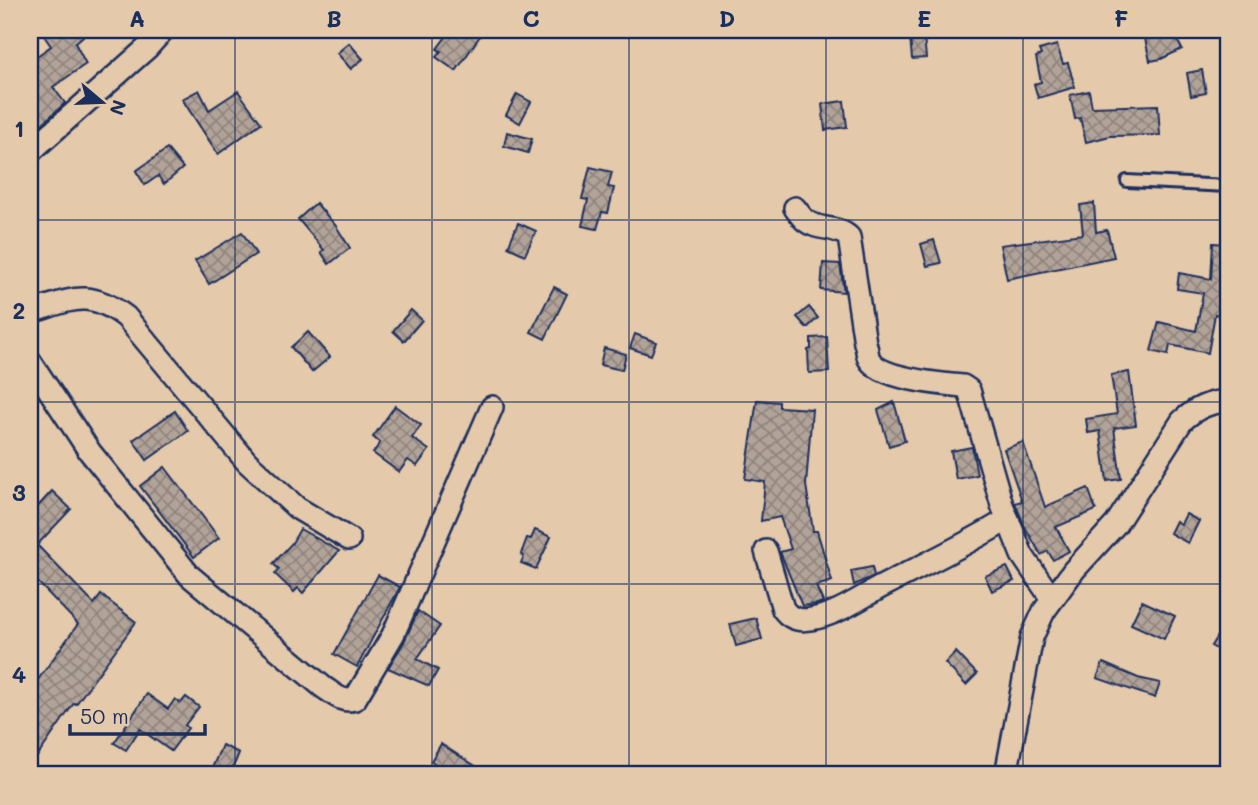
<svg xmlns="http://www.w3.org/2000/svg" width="1258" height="805" font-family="Mali,sans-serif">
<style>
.building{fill:url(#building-cross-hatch);stroke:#1b2f5e;stroke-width:2}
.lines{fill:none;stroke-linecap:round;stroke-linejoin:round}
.service-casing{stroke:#1b2f5e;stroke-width:16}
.minor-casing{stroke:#1b2f5e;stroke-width:26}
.service{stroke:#e4c9ab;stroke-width:10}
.minor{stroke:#e4c9ab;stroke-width:21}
.grid{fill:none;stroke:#1b2f5e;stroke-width:2;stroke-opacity:0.55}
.neatline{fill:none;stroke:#1b2f5e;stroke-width:2.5}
.grid-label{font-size:23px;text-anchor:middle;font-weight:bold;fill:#1b2f5e}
</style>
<defs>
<pattern id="building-cross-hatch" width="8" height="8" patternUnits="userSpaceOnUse" patternTransform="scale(1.75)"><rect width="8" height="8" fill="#b2a398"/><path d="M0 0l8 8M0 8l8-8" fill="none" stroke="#90857f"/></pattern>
</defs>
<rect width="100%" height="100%" fill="#e4c9ab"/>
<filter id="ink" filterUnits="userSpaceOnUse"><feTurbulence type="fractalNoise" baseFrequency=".0143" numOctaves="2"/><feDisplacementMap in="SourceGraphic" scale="14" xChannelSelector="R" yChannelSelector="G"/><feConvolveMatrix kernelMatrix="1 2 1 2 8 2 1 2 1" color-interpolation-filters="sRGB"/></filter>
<g filter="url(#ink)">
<g class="building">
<polygon points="40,30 90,30 75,43 86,64 53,87 65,103 30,135 30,61 51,46"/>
<polygon points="451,30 484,30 456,71 436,57 441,51 437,49"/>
<polygon points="1143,30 1172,30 1182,49 1161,59 1150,61"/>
<polygon points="924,36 926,58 912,59 910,37"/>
<polygon points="349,43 363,59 351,69 337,53"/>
<polygon points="1057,45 1063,64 1068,63 1075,87 1038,98 1034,84 1041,82 1036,57 1041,55 1039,50"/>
<polygon points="1202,70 1206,93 1191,96 1187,73"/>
<polygon points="199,90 209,110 238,91 261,123 218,154 182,99"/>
<polygon points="1089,91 1092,107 1158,105 1160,135 1110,136 1086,142 1080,118 1075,119 1070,95"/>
<polygon points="517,94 531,102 520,123 506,115"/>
<polygon points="844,101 847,127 825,130 822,104"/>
<polygon points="507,132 532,139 528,153 504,146"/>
<polygon points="167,149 183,168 164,184 158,176 145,185 136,171"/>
<polygon points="590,167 612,172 608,187 614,188 608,213 602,212 597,229 582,226 588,200 582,199"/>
<polygon points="316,203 336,226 350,248 329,264 321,252 324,250 298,219"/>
<polygon points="1094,203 1096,232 1107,230 1114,257 1007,279 1000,245 1083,234 1080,205"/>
<polygon points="518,223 536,231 525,255 508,247"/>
<polygon points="242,232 256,254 209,284 195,261"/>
<polygon points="934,240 941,263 927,266 921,244"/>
<polygon points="1213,243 1228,244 1228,317 1215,314 1208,353 1170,345 1168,355 1151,351 1159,322 1196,331 1203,293 1177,289 1179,273 1211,279"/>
<polygon points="823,263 840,264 844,292 821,290"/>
<polygon points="554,287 567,294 545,339 531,332"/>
<polygon points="809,307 818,318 807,328 797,317"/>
<polygon points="411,310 422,320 404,341 393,331"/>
<polygon points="308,332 330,357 312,372 291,347"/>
<polygon points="635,334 656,342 651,355 630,348"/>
<polygon points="827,337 829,372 809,373 808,350 811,349 811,338"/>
<polygon points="604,348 626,354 622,370 600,365"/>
<polygon points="1129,372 1136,425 1114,428 1121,479 1107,481 1100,431 1088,433 1086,419 1117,414 1111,375"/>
<polygon points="757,400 779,402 779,407 812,409 806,485 813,531 817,531 832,581 816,586 823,602 817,604 802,606 780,552 791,549 780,517 761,521 765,482 745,479"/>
<polygon points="894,402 905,441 889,446 878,410"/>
<polygon points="395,406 421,425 412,438 429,450 417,466 408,460 399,472 373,453 380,443 373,437"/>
<polygon points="175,411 188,431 147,460 133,440"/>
<polygon points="1023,442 1045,507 1088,488 1096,510 1056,527 1069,551 1053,560 1048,551 1041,555 1024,525 1015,503 1022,501 1004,449"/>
<polygon points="972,447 977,475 956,479 951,451"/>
<polygon points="165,467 219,538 194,557 140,486"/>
<polygon points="52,491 71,509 37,545 94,604 101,595 136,622 76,704 74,703 30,767 30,691 78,624 30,574 30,515"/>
<polygon points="1186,514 1199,521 1188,543 1170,533 1176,521 1181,524"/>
<polygon points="300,529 339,551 303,593 298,588 294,592 275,574 279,569 273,564 292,543"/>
<polygon points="535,530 551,537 536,569 521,563 524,556 521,554 527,538 531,539"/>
<polygon points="872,567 874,576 854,585 851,571"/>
<polygon points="1007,567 1014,581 992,591 985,576"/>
<polygon points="378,575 400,587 357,667 334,654"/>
<polygon points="1142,601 1175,616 1164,639 1131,624"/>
<polygon points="418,611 440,626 417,659 438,670 429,686 388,668 404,642"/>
<polygon points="756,618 762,639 736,646 730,624"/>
<polygon points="1228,618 1228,656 1211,646"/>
<polygon points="956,652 977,674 966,685 945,663"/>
<polygon points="1103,663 1138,678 1160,683 1155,698 1097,678"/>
<polygon points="147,694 168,709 175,699 181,703 186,697 199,707 185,725 188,728 171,751 140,729 126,750 114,743"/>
<polygon points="441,744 458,755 490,775 454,775 431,761"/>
<polygon points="222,745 239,753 230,775 209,775"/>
</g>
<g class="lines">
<g class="service-casing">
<polyline id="service" points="1127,181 1228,186"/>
</g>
<g class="minor-casing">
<g id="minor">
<polyline points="30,152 147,48 163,30"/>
<path d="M795,208C798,212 802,218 806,221C819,231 836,225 849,237L865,343C867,347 867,355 869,359C880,379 942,384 963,386L969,390L1002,505L1022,555L1052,599"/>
<path d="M30,312C72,300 87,288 126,317L247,462L297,508L349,539"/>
<path d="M30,361L90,452L190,576L323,687C334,694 342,703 355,699L393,635L492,407"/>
<path d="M766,551L783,609C790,619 799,621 811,619C836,615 857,600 879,588C923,565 966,545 1008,519"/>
<path d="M1006,775L1032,637L1044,611L1074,570L1116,524L1182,421C1196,408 1209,402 1228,401"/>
</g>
</g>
<use href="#service" class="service"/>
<use href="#minor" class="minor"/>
</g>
</g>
<path class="grid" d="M235,30V775M432,30V775M629,30V775M826,30V775M1023,30V775M30,220H1228M30,402H1228M30,584H1228"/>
<rect width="1258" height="805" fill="none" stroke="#e4c9ab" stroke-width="77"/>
<g transform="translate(102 102) rotate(109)" stroke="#e4c9ab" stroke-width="5" paint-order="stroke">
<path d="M0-5L12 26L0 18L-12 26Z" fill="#1b2f5e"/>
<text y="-10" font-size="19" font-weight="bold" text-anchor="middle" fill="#1b2f5e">N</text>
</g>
<path d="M70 724v10h135v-10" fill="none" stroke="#1b2f5e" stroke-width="3.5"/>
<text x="80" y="724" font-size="21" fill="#1b2f5e" stroke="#e4c9ab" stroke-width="5" paint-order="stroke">50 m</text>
<rect x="38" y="38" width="1182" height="728" class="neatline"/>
<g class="grid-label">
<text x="137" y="27">A</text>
<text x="334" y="27">B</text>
<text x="531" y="27">C</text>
<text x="727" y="27">D</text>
<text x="924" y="27">E</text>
<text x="1121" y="27">F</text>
<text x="19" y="137">1</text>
<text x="19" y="319">2</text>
<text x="19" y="501">3</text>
<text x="19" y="683">4</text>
</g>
</svg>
